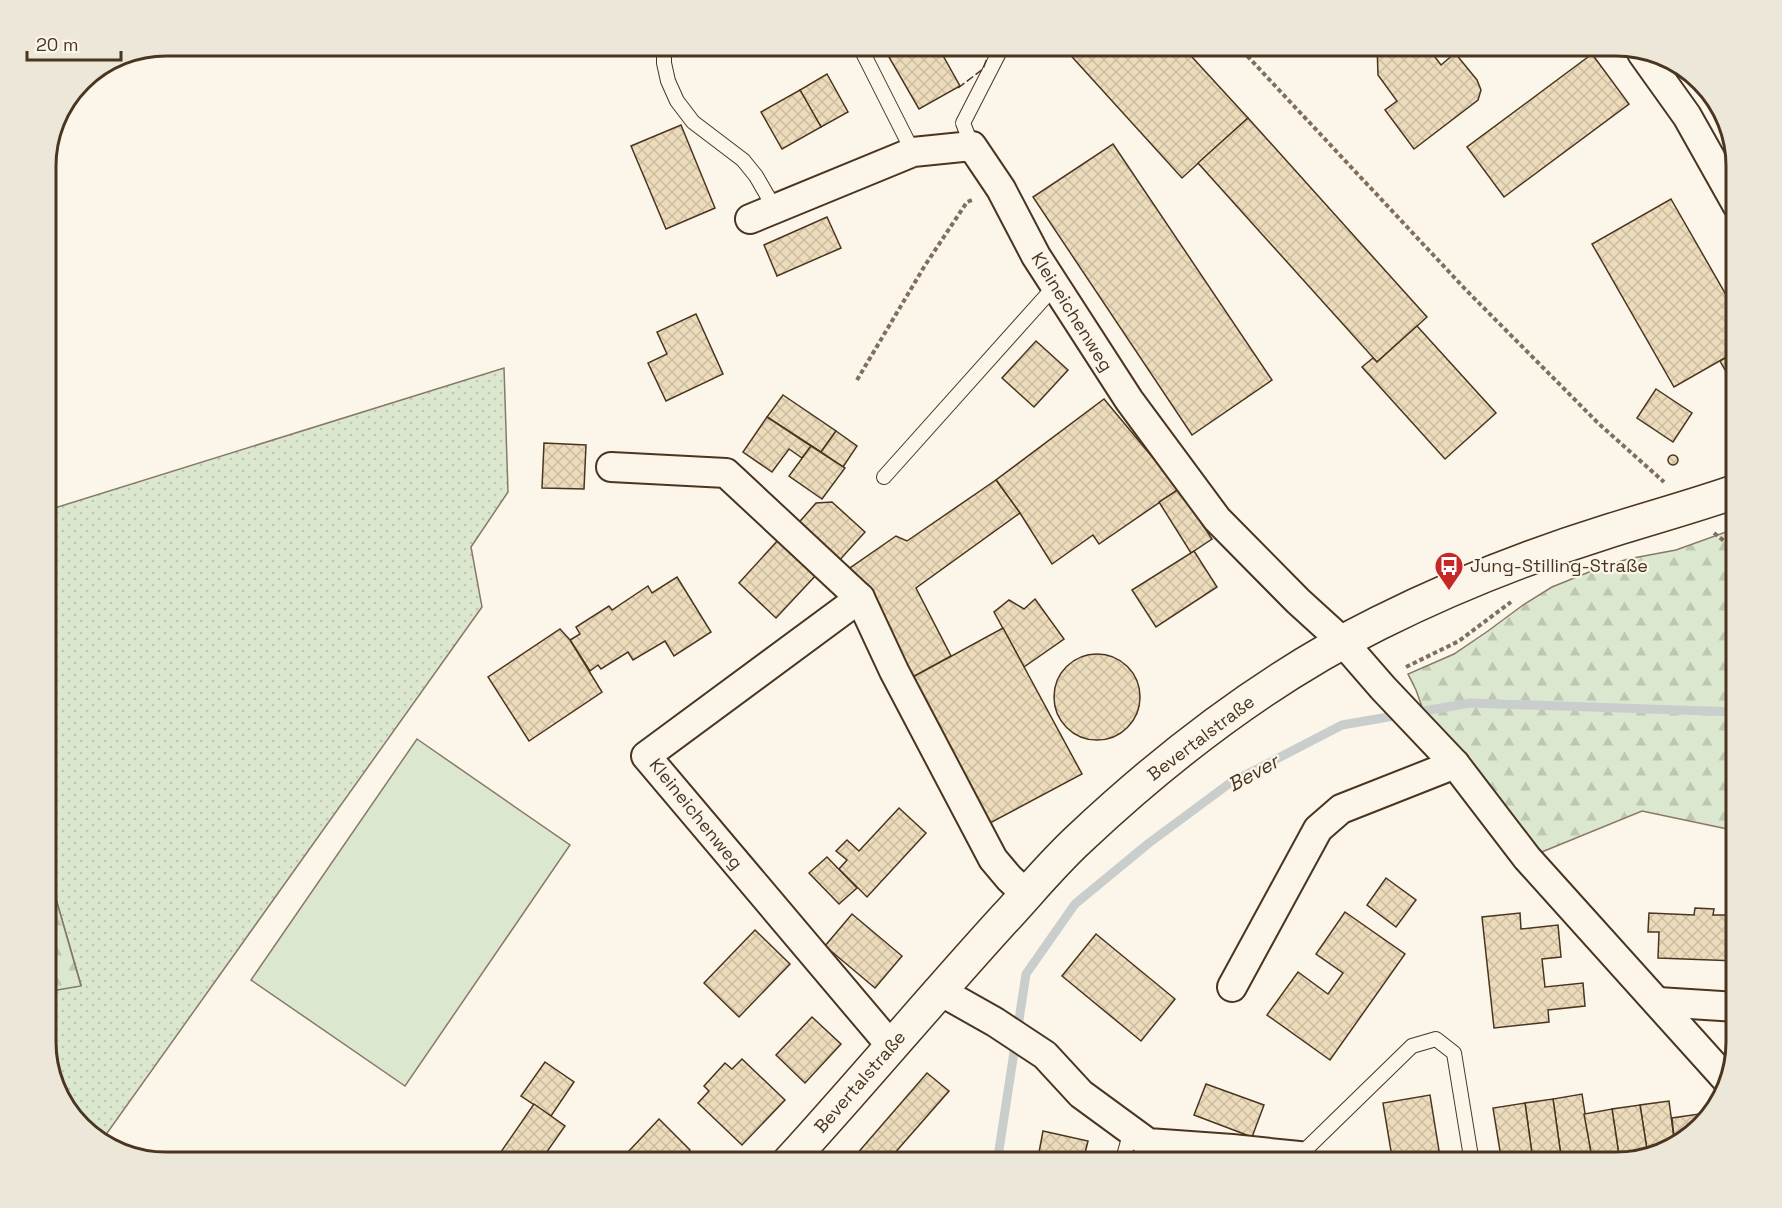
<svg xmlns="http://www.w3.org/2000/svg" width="1782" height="1208" font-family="'Space Grotesk',sans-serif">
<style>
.grass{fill:url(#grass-dots);stroke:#887966;stroke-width:1.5}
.forest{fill:url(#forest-firs);stroke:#887966;stroke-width:1.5}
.pitch{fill:#dce7d0;stroke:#887966;stroke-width:1.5}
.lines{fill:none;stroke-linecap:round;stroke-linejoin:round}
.stream{stroke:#c9cecd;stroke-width:9}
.building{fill:url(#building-cross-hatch);stroke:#4a3520;stroke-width:1.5}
.lane-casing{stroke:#4a3520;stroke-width:16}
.street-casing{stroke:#4a3520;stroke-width:32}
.secondary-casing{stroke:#4a3520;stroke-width:36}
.path{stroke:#7f6f5c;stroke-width:4;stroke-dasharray:4.5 3;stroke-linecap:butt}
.lane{stroke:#fbf6e9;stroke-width:14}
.street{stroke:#fbf6e9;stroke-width:28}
.secondary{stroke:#fbf6e9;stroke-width:33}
.fence{stroke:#4a3520;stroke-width:1.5;stroke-dasharray:8 3;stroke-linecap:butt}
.labels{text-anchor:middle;stroke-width:4.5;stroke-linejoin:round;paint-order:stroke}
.street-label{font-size:18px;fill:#4a3520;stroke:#fbf6e9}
.poi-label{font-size:18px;fill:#4a3520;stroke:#fbf6e9;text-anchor:start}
.water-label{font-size:20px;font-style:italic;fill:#4a3520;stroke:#fbf6e9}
.rim{fill:none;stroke:#4a3520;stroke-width:3}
</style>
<defs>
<pattern id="grass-dots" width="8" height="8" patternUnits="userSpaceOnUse" patternTransform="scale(1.5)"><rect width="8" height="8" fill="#dce7d0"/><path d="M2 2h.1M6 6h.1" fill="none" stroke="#bec7b2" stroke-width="1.8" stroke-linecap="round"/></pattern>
<pattern id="forest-firs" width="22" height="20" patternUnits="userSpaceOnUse" patternTransform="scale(1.5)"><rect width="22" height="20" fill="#dce7d0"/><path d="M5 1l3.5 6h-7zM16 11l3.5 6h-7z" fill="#bec7b2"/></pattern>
<pattern id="building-cross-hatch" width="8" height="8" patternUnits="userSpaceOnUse" patternTransform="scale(1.5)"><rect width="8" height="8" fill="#ecdcbc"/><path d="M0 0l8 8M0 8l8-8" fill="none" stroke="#ccbda1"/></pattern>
</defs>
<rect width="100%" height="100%" fill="#fbf6e9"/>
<polygon class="grass" points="504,368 508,492 471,547 482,607 100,1143 98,1143 61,1103 45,1050 45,992 81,985 45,861 45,511"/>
<g class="forest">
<polygon points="1737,528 1737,831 1642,811 1527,858 1434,741 1416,690 1408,674 1454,654 1488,631 1523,605 1552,587 1599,568 1628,559 1676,550"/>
<polygon points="45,861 81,986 45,992"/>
</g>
<polygon class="pitch" points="417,739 570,845 405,1086 251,980"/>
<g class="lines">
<polyline class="stream" points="997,1163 1026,974 1075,904 1149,843 1230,783 1342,725 1470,703 1737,712"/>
</g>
<g class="building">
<polygon points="882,45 937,45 960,86 919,109"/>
<polygon points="1067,45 1181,45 1248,118 1182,178 1064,48"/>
<polygon points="1377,45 1426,45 1441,65 1455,53 1477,80 1481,90 1478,100 1414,149 1385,110 1397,101 1378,75"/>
<polygon points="1592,54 1629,104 1504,197 1467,147"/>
<polygon points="827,74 848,112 821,127 800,90"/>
<polygon points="800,90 821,127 782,149 761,112"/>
<polygon points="1248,118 1427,317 1377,362 1198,163"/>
<polygon points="681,125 715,208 666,229 631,146"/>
<polygon points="1113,144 1272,380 1192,435 1033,197"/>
<polygon points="1671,199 1737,314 1737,351 1674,387 1592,244"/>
<polygon points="827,217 841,248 777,276 764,245"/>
<polygon points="696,314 723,374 666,401 648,363 667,354 657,332"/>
<polygon points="1417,326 1496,413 1445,459 1362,367 1373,358 1377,362"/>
<polygon points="1036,341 1068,370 1034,407 1002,378"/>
<polygon points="1737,351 1737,391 1720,361"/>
<polygon points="1656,389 1692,413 1673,442 1637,418"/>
<polygon points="783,395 836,431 821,452 767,417"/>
<polygon points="1104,399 1179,489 1099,544 1093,535 1052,564 1020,513 996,480"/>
<polygon points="767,417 811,446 802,458 789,449 772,472 743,452"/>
<polygon points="836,431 857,446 843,467 821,452"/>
<polygon points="544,443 586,445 584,489 542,488"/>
<polygon points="811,446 845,468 822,499 789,476"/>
<circle cx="1673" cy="460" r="5"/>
<polygon points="996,480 1020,513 916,588 951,656 911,678 861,580 850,568 896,536 907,541"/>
<polygon points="1179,489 1212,539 1191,553 1159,502"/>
<polygon points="832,502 865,532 836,564 795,527 816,503"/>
<polygon points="779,539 817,574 776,618 739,583"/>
<polygon points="1194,551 1217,587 1156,627 1132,590"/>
<polygon points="677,577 711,632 674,656 665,641 633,660 628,652 601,669 598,665 590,671 570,640 580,634 576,627 609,606 612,610 648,586 652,593"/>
<polygon points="1035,599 1064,639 1024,667 994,612 1009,600 1024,609"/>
<polygon points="1003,628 1082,774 990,823 911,678"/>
<polygon points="560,629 570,640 602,692 529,741 488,677"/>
<circle cx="1097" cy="697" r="43"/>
<polygon points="899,808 926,833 867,897 839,869 847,860 836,851 847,840 859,851"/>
<polygon points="827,857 857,888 839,904 809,873"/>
<polygon points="1386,878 1416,900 1396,927 1367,905"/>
<polygon points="1695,908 1714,909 1713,915 1726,915 1726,911 1737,911 1737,961 1658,958 1659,932 1648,932 1649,913 1694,915"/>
<polygon points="1345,912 1405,954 1330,1060 1267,1015 1298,972 1328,994 1343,973 1316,954"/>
<polygon points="1520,913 1521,929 1558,925 1561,957 1542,959 1545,987 1583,983 1585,1006 1548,1010 1549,1022 1494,1028 1482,917"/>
<polygon points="852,914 902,956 875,988 825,946"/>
<polygon points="755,930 790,964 739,1017 704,983"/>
<polygon points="1096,934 1175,999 1141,1041 1062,976"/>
<polygon points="812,1017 841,1044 805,1083 776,1055"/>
<polygon points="742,1059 785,1100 742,1145 698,1103 709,1091 704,1086 725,1063 732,1069"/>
<polygon points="545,1062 574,1082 551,1116 521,1096"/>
<polygon points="927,1073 949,1091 886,1163 849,1163"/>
<polygon points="1206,1084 1264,1105 1252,1137 1194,1115"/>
<polygon points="1582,1094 1591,1152 1561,1156 1553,1099"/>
<polygon points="1430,1095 1441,1163 1393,1163 1383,1103"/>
<polygon points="1553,1099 1561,1156 1533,1161 1525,1103"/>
<polygon points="1669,1101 1675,1146 1670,1150 1648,1156 1640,1105"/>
<polygon points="1525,1103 1533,1161 1520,1163 1502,1163 1493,1108"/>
<polygon points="534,1104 565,1126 546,1153 555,1160 553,1163 496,1163 494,1162"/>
<polygon points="1640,1105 1648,1156 1620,1162 1612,1109"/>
<polygon points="1612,1109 1620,1162 1593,1163 1584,1114"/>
<polygon points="1699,1114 1700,1124 1675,1146 1672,1118"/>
<polygon points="659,1119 690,1150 677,1163 639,1163 628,1152"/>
<polygon points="1043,1131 1088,1141 1085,1153 1096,1155 1094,1163 1037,1163"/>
</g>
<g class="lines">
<g class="lane-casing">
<g id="lane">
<polyline points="664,45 664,63 668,81 677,101 693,122 743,160 756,176 775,209"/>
<polyline points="859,45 913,152"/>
<polyline points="972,146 963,123 1003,45"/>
<polyline points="884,477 1055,286"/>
<polyline points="1300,1161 1299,1156 1412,1046 1436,1039 1454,1053 1472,1163"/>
<polyline points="1122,1163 1131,1131"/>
</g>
</g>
<g class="street-casing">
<g id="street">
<polyline points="1642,53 1687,116 1737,205"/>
<polyline points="750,219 913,152 972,146 1001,189 1036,256 1129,400 1217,519 1298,601 1343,642 1383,688 1455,764 1527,858 1726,1079"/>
<polyline points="611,467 726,473 860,598 646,756 892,1047"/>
<polyline points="860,598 894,671 993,859 1009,878 1027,895"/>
<polyline points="1232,987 1318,829 1341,809 1455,764"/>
<polyline points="940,991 995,1022 1045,1055 1081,1094 1148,1143 1232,1149 1299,1156"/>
<polyline points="1658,1002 1737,1007"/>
</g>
</g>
<g class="secondary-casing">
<path id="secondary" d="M788,1163C862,1082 932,998 1006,917C1030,891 1053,863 1079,839C1167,756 1270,677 1379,623C1451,587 1529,556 1606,532C1650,518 1694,506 1737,491"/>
</g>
<g class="path">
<polyline points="1237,45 1466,290 1598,423 1664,482"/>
<polyline points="857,380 924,267 967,202 972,200"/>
<polyline points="1714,533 1737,551"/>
<polyline points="1406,667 1459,641 1511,602"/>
</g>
<use href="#lane" class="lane"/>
<use href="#street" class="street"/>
<use href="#secondary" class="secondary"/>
<polyline class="fence" points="958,88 983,69 992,45"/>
</g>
<defs>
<g id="bus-pin" transform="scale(1.5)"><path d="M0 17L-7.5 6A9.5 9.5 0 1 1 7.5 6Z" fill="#c62828" stroke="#fbf6e9"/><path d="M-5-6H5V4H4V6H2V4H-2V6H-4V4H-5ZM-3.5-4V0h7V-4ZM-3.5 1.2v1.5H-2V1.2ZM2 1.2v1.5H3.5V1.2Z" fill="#fff"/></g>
</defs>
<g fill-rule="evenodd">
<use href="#bus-pin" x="1449" y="566"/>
</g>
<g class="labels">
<g class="street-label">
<text transform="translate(1072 312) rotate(58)" y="6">Kleineichenweg</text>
<text transform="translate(1201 738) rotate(-37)" y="6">Bevertalstraße</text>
<text transform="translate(696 814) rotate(51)" y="6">Kleineichenweg</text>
<text transform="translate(860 1082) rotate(-49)" y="6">Bevertalstraße</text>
</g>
<g class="poi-label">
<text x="1470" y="572">Jung-Stilling-Straße</text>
</g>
<g class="water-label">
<text transform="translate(1253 773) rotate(-29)" y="7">Bever</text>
</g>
</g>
<path d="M0 0H1782V1208H0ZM166 56H1616A110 110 0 0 1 1726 166V1042A110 110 0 0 1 1616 1152H166A110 110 0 0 1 56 1042V166A110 110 0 0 1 166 56Z" fill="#ede7d9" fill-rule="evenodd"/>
<path class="rim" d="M166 56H1616A110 110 0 0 1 1726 166V1042A110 110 0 0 1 1616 1152H166A110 110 0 0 1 56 1042V166A110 110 0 0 1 166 56Z"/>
<path d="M27 51v9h94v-9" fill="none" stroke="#4a3520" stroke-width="3"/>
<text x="36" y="51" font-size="18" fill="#4a3520" stroke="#fbf6e9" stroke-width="4.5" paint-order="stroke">20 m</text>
</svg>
